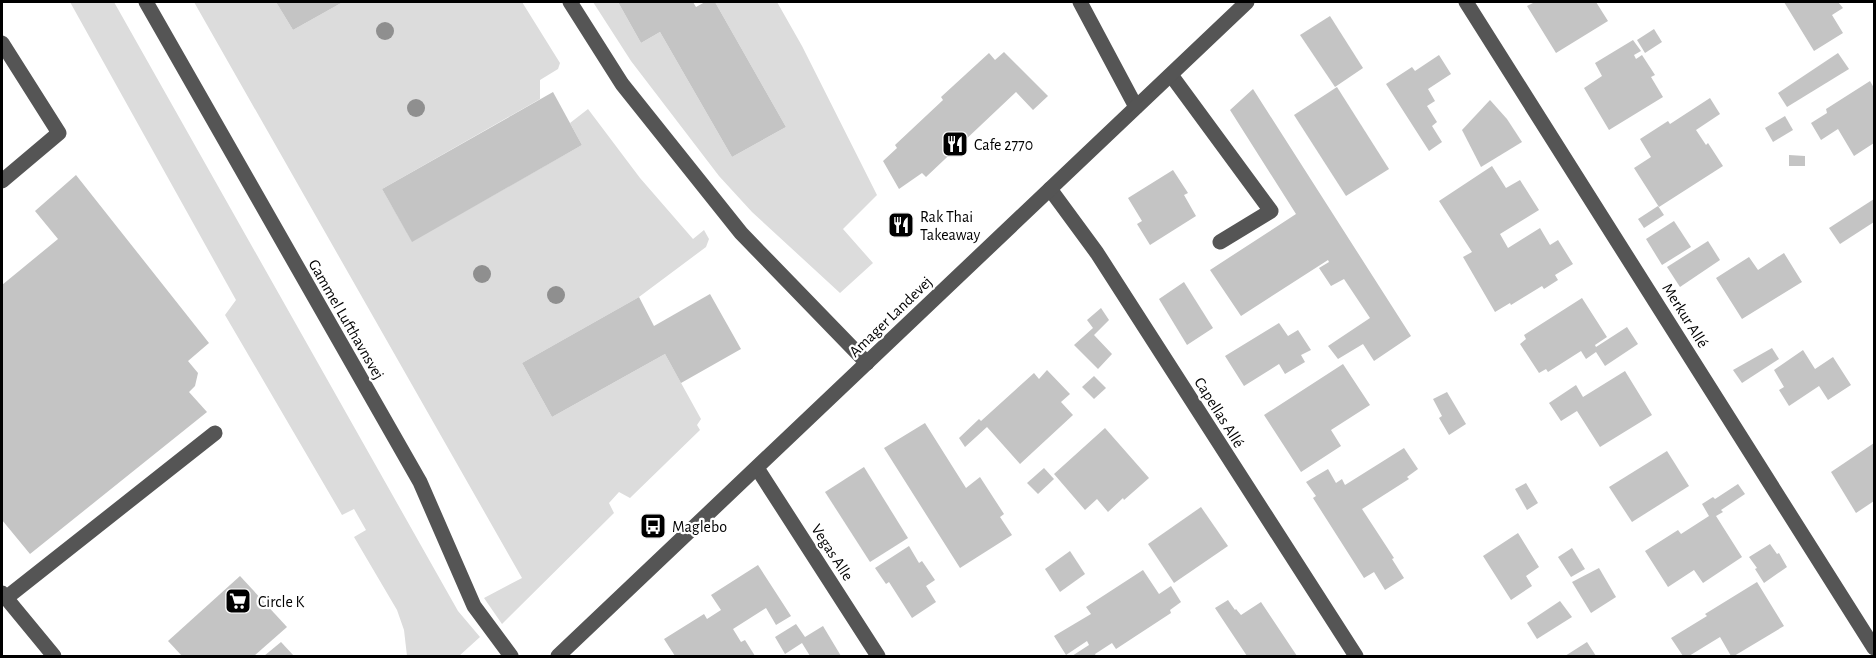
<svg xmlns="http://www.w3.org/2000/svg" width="1876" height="658" font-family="'Alegreya Sans',sans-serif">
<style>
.green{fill:#dcdcdc}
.building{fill:#c4c4c4}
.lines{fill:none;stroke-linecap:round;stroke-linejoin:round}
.minor{stroke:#555;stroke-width:15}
.tree{fill:#8f8f8f}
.labels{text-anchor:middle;stroke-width:4.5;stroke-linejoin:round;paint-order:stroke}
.poi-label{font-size:16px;fill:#000;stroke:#fff;text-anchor:start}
.street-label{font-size:16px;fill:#000;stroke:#fff}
</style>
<rect width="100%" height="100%" fill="#fff"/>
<g class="green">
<polygon points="70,2 114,2 458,611 480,637 459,656 407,656 404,630 397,610 354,537 366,530 354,509 342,515 225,315 236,300"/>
<polygon points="194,2 276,2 293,30 343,2 522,2 560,63 558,69 540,80 540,99 382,189 412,241 582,145 570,123 588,109 640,178 693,239 704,230 709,239 706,247 639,297 522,363 552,417 665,354 701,419 697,425 700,430 630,498 619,492 609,503 614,513 502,624 484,598 522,578"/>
<polygon points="593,2 618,2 641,43 660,32 732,157 786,127 715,2 777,2 802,46 877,195 843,229 873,263 840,293 752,212 719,176 631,61"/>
</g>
<g class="building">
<polygon points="276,2 343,2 293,30"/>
<polygon points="618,2 693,2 696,7 705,2 715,2 786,127 732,157 660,32 641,43"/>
<polygon points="1535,2 1579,2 1580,3 1583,2 1596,2 1608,21 1556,53 1527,6"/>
<polygon points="1784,2 1838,2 1843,8 1832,15 1843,33 1814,51"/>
<polygon points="1330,16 1363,68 1335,87 1300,35"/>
<polygon points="1654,29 1662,42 1645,53 1637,40"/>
<polygon points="1633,40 1641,51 1634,55 1636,59 1642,55 1655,75 1651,77 1663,97 1609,130 1584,88 1602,76 1595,63"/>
<polygon points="1004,52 1048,96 1033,110 1016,92 926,177 922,173 899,189 883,161 897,148 895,145 943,100 941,97 989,53 995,60"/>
<polygon points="1838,53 1849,69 1787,107 1778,93"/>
<polygon points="1439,55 1451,74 1428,89 1435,101 1427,106 1437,122 1432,126 1442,142 1429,151 1386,84 1412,67 1415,71"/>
<polygon points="1870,81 1874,88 1874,143 1854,156 1838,129 1821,140 1811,123 1827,113 1826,109"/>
<polygon points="1337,87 1389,169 1346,196 1294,115"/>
<polygon points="1253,89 1411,336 1374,361 1363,344 1338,359 1328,346 1370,318 1344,279 1331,286 1319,268 1329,262 1328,260 1241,316 1210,270 1296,214 1230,110"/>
<polygon points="553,92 582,145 412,242 382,189"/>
<polygon points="1710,98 1720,114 1696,130 1706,145 1708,143 1723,166 1659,207 1634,168 1651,157 1640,139 1668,121 1670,124"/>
<polygon points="1490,100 1507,119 1522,142 1481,167 1462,130"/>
<polygon points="1785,116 1793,130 1773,142 1765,128"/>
<polygon points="1789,155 1805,156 1805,166 1789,166"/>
<polygon points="1492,166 1506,188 1520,180 1539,210 1500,234 1508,248 1540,228 1550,245 1558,240 1573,264 1555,275 1558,280 1544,289 1542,286 1511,305 1510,303 1495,312 1463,257 1472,252 1439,201"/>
<polygon points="1173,170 1188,193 1184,195 1196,216 1150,245 1137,224 1142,221 1128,198"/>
<polygon points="76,175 209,343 188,361 198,373 195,386 189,392 207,412 30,554 2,520 2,285 58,239 35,211"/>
<polygon points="1874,199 1874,222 1840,244 1829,228"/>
<polygon points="1658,206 1664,215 1644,228 1638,219"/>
<polygon points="1674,221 1691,247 1662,265 1646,239"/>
<polygon points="1708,241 1720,260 1680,287 1667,267"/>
<polygon points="1784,253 1802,282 1742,319 1716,278 1749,257 1758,270"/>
<polygon points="1184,282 1213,328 1187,345 1159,299"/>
<polygon points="710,294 741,349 681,383 665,354 552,417 522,363 639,297 654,326"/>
<polygon points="1582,298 1607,337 1595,345 1596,347 1627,327 1638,344 1605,366 1596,352 1586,359 1581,351 1548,372 1546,369 1539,373 1520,344 1526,339 1524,335"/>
<polygon points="1101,308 1109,320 1094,335 1112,354 1098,369 1074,345 1093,328 1087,320"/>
<polygon points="1279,323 1288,336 1298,330 1311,350 1301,355 1305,362 1285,374 1279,364 1244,386 1225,356"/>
<polygon points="1772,348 1779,359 1742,383 1733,370"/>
<polygon points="1803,350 1815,369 1833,357 1851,385 1828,400 1819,386 1789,406 1779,390 1784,387 1774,370"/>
<polygon points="1343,364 1370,405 1331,430 1341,446 1301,472 1264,415"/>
<polygon points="1047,370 1070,394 1061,402 1073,415 1020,464 987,427 965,447 959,438 979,419 981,421 1034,373 1039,379"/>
<polygon points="1625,371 1652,415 1600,447 1577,411 1561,421 1549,403 1576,385 1583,397"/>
<polygon points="1094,376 1106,388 1094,399 1082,387"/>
<polygon points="1447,392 1466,424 1449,435 1439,418 1442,416 1433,399"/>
<polygon points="925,423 966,488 980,477 1004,514 1000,517 1012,535 960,568 884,448"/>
<polygon points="1105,428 1149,478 1124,500 1123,498 1108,512 1097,499 1085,510 1054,474"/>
<polygon points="1874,443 1874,501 1856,513 1831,472"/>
<polygon points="1404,448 1418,469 1407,477 1409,479 1362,509 1394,558 1392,559 1404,578 1385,590 1374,572 1364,578 1313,498 1316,496 1306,482 1328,469 1336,483 1342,479 1345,485"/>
<polygon points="1667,451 1689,486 1632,522 1609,487"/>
<polygon points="864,467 908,538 870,562 825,492"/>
<polygon points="1044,468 1054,479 1038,494 1027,483"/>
<polygon points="1526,483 1538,503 1527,510 1515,489"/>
<polygon points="1738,484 1745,494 1721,510 1723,512 1716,516 1742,557 1703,583 1694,570 1668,587 1645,551 1678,530 1681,534 1709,516 1702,504 1713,497 1715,499"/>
<polygon points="1201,507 1228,546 1174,583 1148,544"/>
<polygon points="1518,533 1539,567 1526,576 1532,586 1511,600 1483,556"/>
<polygon points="1770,544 1777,554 1779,553 1787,567 1764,583 1755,569 1757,568 1749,557"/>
<polygon points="909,546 919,563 922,561 935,580 926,586 936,602 912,618 889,582 886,584 875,568"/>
<polygon points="1572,548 1585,569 1571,577 1558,557"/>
<polygon points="1070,551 1085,574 1060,592 1045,569"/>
<polygon points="758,565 791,616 776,625 766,608 733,629 741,642 745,640 755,656 675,656 664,639 704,614 707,619 721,610 711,595"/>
<polygon points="1599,568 1616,597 1591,613 1572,582"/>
<polygon points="1143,570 1159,594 1171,586 1181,602 1170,610 1171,613 1116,649 1112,643 1095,654 1096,656 1072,656 1089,645 1087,641 1066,655 1054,636 1091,614 1086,607"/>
<polygon points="240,576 287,627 254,656 182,656 168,641"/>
<polygon points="1757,582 1784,626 1734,656 1731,656 1720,637 1689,656 1683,656 1671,638 1707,616 1705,614"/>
<polygon points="1228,600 1235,610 1236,609 1241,615 1261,602 1297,656 1247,656 1215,608"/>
<polygon points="1560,601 1572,617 1537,639 1527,623"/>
<polygon points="796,624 805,637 823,626 841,656 810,656 802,643 785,654 775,637"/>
<polygon points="281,642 294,656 264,656"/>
<polygon points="1587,642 1596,656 1565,656"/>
</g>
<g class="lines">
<g class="minor">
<polyline points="146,2 420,482 474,606 511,656"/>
<polyline points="570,2 622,84 741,233 867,363"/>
<polyline points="1080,2 1136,107"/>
<polyline points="1466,2 1874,648"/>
<polyline points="2,43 59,133 2,181"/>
<polyline points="1171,75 1271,211 1220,242"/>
<polyline points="1050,189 1097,253 1356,656"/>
<polyline points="757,468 878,656"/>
<polyline points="2,593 54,656"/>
<polyline points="6,598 215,433"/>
<polyline points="558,656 1247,2"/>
</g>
</g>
<g class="tree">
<circle cx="385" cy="31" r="9"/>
<circle cx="416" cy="108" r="9"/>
<circle cx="482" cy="274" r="9"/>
<circle cx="556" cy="295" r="9"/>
</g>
<defs>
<g id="restaurant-square" transform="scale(1.35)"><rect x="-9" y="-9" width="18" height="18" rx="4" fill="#000" stroke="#fff"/><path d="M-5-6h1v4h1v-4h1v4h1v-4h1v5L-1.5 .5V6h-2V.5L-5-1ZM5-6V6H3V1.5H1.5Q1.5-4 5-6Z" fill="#fff"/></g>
<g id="bus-square" transform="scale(1.35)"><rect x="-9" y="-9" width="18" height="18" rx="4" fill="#000" stroke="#fff"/><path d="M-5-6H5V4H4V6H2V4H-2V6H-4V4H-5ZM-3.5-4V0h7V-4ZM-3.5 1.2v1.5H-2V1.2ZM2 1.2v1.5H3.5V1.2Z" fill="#fff"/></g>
<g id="supermarket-square" transform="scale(1.35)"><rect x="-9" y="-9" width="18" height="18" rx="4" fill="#000" stroke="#fff"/><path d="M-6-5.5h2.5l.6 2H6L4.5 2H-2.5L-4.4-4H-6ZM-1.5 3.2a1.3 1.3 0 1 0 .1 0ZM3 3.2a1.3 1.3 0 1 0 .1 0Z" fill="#fff"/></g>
</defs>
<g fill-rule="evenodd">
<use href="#restaurant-square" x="955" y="144"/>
<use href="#restaurant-square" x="901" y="225"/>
<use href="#bus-square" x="653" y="526"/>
<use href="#supermarket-square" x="238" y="601"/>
</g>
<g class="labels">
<g class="poi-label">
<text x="974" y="150">Cafe 2770</text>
<text x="920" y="222">Rak Thai<tspan x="920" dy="18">Takeaway</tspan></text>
<text x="672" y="532">Maglebo</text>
<text x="258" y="607">Circle K</text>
</g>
<g class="street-label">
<text transform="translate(1686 315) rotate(58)" y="6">Merkur Allé</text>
<text transform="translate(890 316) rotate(-44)" y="6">Amager Landevej</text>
<text transform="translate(347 319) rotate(60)" y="6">Gammel Lufthavnsvej</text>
<text transform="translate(1220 412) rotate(58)" y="6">Capellas Allé</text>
<text transform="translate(833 552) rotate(57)" y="6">Vegas Alle</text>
</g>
</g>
<rect width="1876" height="658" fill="none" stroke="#000000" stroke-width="6"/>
</svg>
